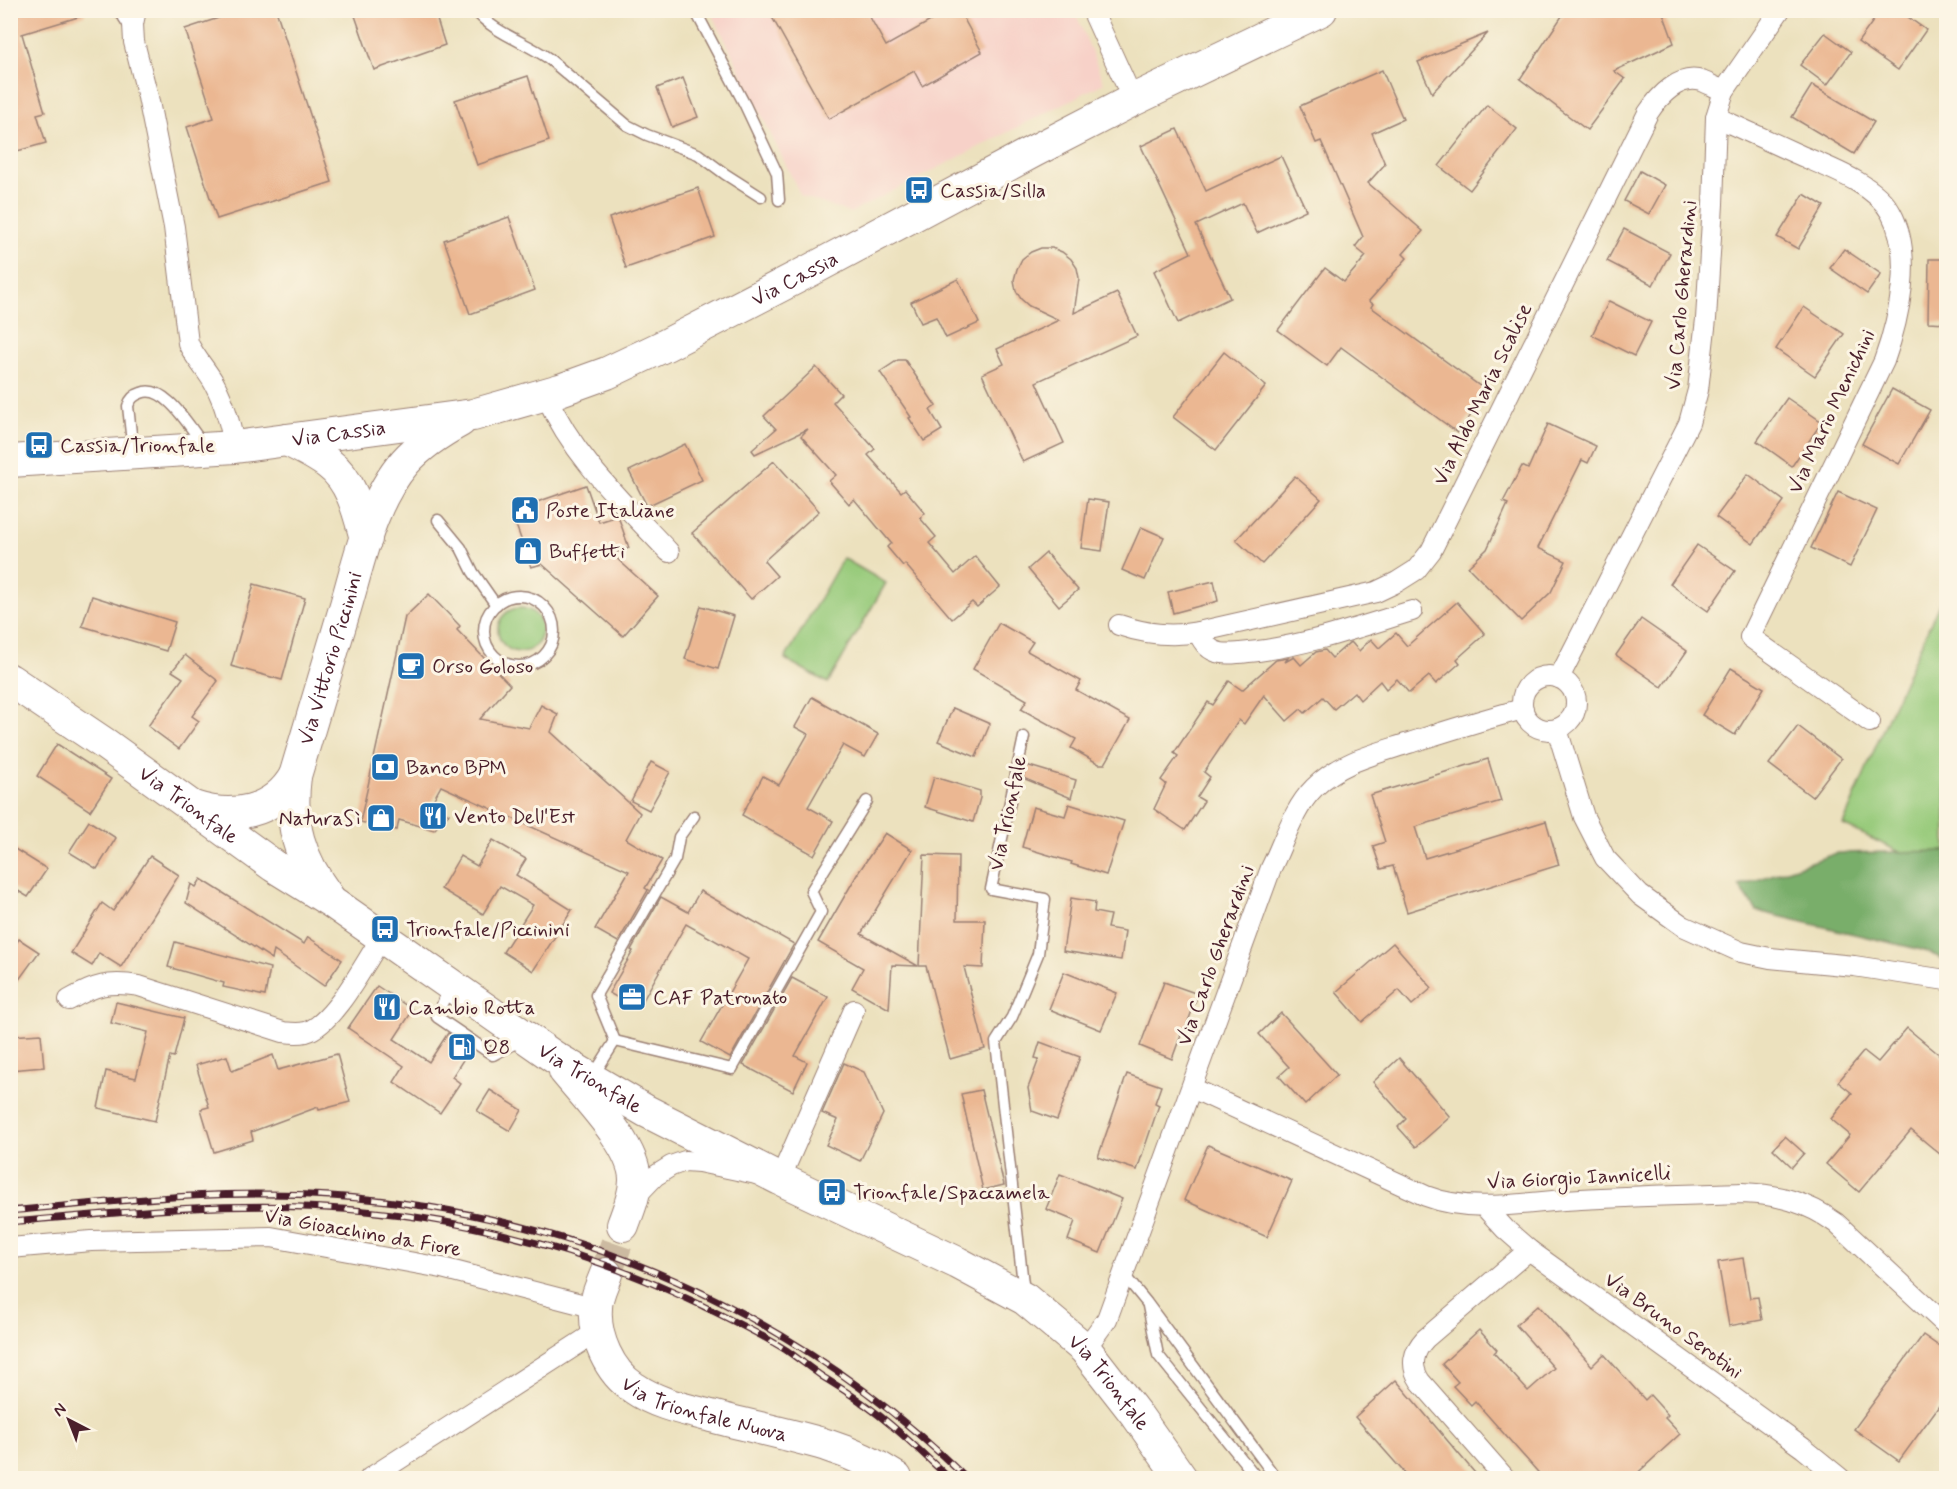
<svg xmlns="http://www.w3.org/2000/svg" width="1957" height="1489" font-family="Mynerve,sans-serif">
<style>
.built{fill:#f7d1c8}
.green{fill:#97ca7a;stroke:#707452;stroke-width:1.5}
.forest{fill:#79ae6a;stroke:#62664a;stroke-width:1.5}
.building{fill:#ebb792}
.lines{fill:none;stroke-linecap:round;stroke-linejoin:round}
.primary-tunnel{stroke:#ccbaa1;stroke-width:32;stroke-dasharray:32 16;stroke-linecap:butt}
.service-casing{stroke:#9b8074;stroke-width:13}
.minor-casing{stroke:#9b8074;stroke-width:22}
.primary-casing{stroke:#9b8074;stroke-width:34}
.service{stroke:#fff;stroke-width:10}
.minor{stroke:#fff;stroke-width:20}
.primary{stroke:#fff;stroke-width:32}
.rail-casing{stroke:#4a1f2b;stroke-width:7}
.rail{stroke:#fcf5e5;stroke-width:4.5;stroke-dasharray:14;stroke-linecap:butt}
.labels{text-anchor:middle;stroke-width:6;stroke-linejoin:round;paint-order:stroke}
.poi-label{font-size:21px;fill:#4a1f2b;stroke:#fcf5e5;text-anchor:start}
.street-label{font-size:21px;fill:#4a1f2b;stroke:#fcf5e5}
</style>
<rect width="100%" height="100%" fill="#fcf5e5"/>
<filter id="ink" filterUnits="userSpaceOnUse"><feTurbulence type="fractalNoise" baseFrequency=".0167" numOctaves="2"/><feDisplacementMap in="SourceGraphic" scale="12" xChannelSelector="R" yChannelSelector="G"/><feConvolveMatrix kernelMatrix="1 2 1 2 8 2 1 2 1" color-interpolation-filters="sRGB"/></filter>
<filter id="wash" filterUnits="userSpaceOnUse"><feTurbulence type="fractalNoise" baseFrequency=".008" numOctaves="4" result="noise"/><feDisplacementMap in="SourceGraphic" scale="24" xChannelSelector="R" yChannelSelector="G"/><feGaussianBlur stdDeviation="1.35" result="paint"/><feColorMatrix in="noise" values="0 0 0 0 0 0 0 0 0 0 0 0 0 0 0 0 0 1.4 0 .05"/><feComposite in="paint" operator="in"/></filter>
<g filter="url(#wash)">
<rect width="100%" height="100%" fill="#ece1be"/>
<polygon class="built" points="711,11 1075,11 1104,83 850,213 801,196"/>
<g class="green">
<polygon points="843,558 886,583 828,683 785,659"/>
<polygon points="1946,589 1946,874 1843,825 1888,717"/>
<circle cx="520" cy="630" r="22"/>
</g>
<polygon class="forest" points="1946,851 1946,960 1922,950 1757,911 1739,886 1837,853"/>
<g id="blocks">
<g class="building">
<polygon points="10,10 84,10 85,15 22,34 45,112 37,114 46,143 10,153"/>
<polygon points="243,10 276,10 332,182 217,219 187,127 214,118 185,29"/>
<polygon points="353,10 434,10 445,45 374,70"/>
<polygon points="768,10 866,10 886,46 950,10 959,10 982,52 922,86 914,71 829,119"/>
<polygon points="1566,10 1662,10 1674,43 1614,71 1625,79 1587,130 1520,79"/>
<polygon points="1881,10 1898,10 1926,30 1898,70 1858,42"/>
<polygon points="1488,33 1432,93 1418,62"/>
<polygon points="1825,33 1851,52 1827,85 1800,65"/>
<polygon points="1382,70 1403,119 1372,133 1385,164 1368,183 1423,231 1403,254 1407,258 1369,301 1373,304 1371,307 1488,392 1458,433 1341,347 1327,366 1278,330 1325,268 1344,282 1366,256 1355,247 1363,237 1321,141 1316,143 1300,106"/>
<polygon points="528,76 549,141 477,165 455,100"/>
<polygon points="683,78 698,117 672,127 657,88"/>
<polygon points="1812,85 1874,122 1854,154 1792,117"/>
<polygon points="1487,105 1517,129 1470,190 1439,166"/>
<polygon points="1177,129 1206,191 1281,156 1306,210 1257,233 1243,203 1196,225 1230,298 1178,323 1154,271 1191,253 1141,146"/>
<polygon points="1640,171 1665,185 1649,214 1624,201"/>
<polygon points="698,188 715,237 626,268 609,218"/>
<polygon points="1804,194 1824,206 1798,249 1777,237"/>
<polygon points="509,217 535,290 470,314 444,240"/>
<polygon points="1624,229 1670,253 1653,285 1607,261"/>
<polygon points="1041,248 1052,248 1062,252 1071,259 1077,268 1079,278 1074,313 1117,293 1137,336 1036,382 1064,443 1023,462 982,374 1004,364 997,349 1059,320 1029,306 1021,299 1016,291 1014,280 1017,269 1022,259 1031,252"/>
<polygon points="1844,249 1881,274 1867,294 1830,268"/>
<polygon points="1929,259 1947,259 1947,323 1928,322"/>
<polygon points="958,279 979,323 946,338 936,317 921,323 911,302"/>
<polygon points="1609,301 1651,322 1634,356 1592,335"/>
<polygon points="1804,307 1844,334 1815,376 1776,349"/>
<polygon points="1224,352 1266,386 1216,450 1173,417"/>
<polygon points="898,360 905,360 936,406 930,410 942,430 924,441 909,418 911,417 880,372"/>
<polygon points="816,367 841,394 833,402 875,449 868,455 901,492 905,489 925,513 920,518 936,537 929,543 955,574 975,556 1000,587 977,607 972,602 952,619 905,564 903,566 887,547 891,543 854,499 849,504 829,481 836,475 801,436 808,429 755,454 752,450 776,429 764,416"/>
<polygon points="1892,389 1930,410 1899,464 1862,444"/>
<polygon points="1787,398 1822,422 1792,466 1757,441"/>
<polygon points="1548,424 1596,446 1588,463 1582,460 1538,548 1566,561 1551,592 1521,621 1468,567 1487,549 1508,504 1503,502 1522,466 1528,469"/>
<polygon points="685,444 702,480 647,506 629,471"/>
<polygon points="774,461 819,511 764,561 777,576 751,599 692,533"/>
<polygon points="1748,474 1784,501 1753,544 1716,517"/>
<polygon points="1295,476 1321,499 1262,564 1236,540"/>
<polygon points="586,485 599,522 618,516 629,548 612,554 658,596 623,636 542,564 531,567 511,511"/>
<polygon points="1838,492 1877,510 1850,567 1811,548"/>
<polygon points="1088,499 1109,502 1102,551 1081,548"/>
<polygon points="1141,527 1164,537 1145,580 1122,570"/>
<polygon points="1697,545 1735,571 1708,611 1670,584"/>
<polygon points="1046,553 1078,590 1059,606 1028,569"/>
<polygon points="1214,581 1218,601 1173,613 1168,592"/>
<polygon points="254,584 305,598 282,680 231,666"/>
<polygon points="429,594 460,626 457,630 510,685 480,719 529,728 541,705 558,714 551,732 640,813 626,839 662,860 645,888 648,890 618,942 595,929 629,871 441,786 431,804 449,814 434,830 399,820 397,830 360,822 405,617"/>
<polygon points="92,596 175,622 166,651 82,626"/>
<polygon points="1457,602 1485,634 1457,659 1460,663 1436,684 1429,676 1409,693 1397,679 1386,689 1380,681 1360,700 1354,692 1334,709 1323,697 1305,713 1301,709 1287,721 1264,695 1244,724 1239,720 1204,772 1210,777 1197,797 1204,801 1185,830 1154,809 1166,784 1161,780 1178,756 1174,753 1208,702 1213,705 1229,681 1242,690 1276,660 1288,658 1285,662 1294,657 1301,665 1316,652 1325,650 1332,658 1349,643 1351,642 1359,651 1371,639 1379,648 1396,633 1407,646"/>
<polygon points="701,606 734,616 718,669 685,659"/>
<polygon points="1641,619 1687,651 1662,687 1616,655"/>
<polygon points="999,623 1033,642 1027,651 1081,681 1076,690 1130,720 1105,764 1099,764 1071,748 1076,739 1021,709 1027,700 973,669"/>
<polygon points="185,655 218,681 192,716 199,721 179,749 148,726 183,678 172,671"/>
<polygon points="1731,668 1764,688 1735,735 1702,715"/>
<polygon points="812,697 878,734 865,757 843,745 808,807 833,821 814,855 742,815 763,776 779,785 808,734 795,727"/>
<polygon points="953,708 990,724 976,757 938,741"/>
<polygon points="1798,726 1841,759 1812,797 1769,764"/>
<polygon points="57,744 111,779 90,811 37,776"/>
<polygon points="1488,759 1501,801 1415,827 1425,858 1546,821 1559,865 1407,912 1393,866 1381,869 1373,846 1385,842 1370,795"/>
<polygon points="651,762 670,772 649,810 631,801"/>
<polygon points="1026,765 1076,780 1071,798 1023,778"/>
<polygon points="934,777 980,791 980,798 973,822 925,807"/>
<polygon points="1069,804 1124,821 1106,875 1071,864 1072,862 1022,847 1033,807 1065,816"/>
<polygon points="89,821 116,838 97,869 69,852"/>
<polygon points="885,833 912,850 861,934 918,966 892,965 889,1009 852,988 863,968 818,942 858,873"/>
<polygon points="493,840 526,859 516,875 572,910 533,971 503,952 533,905 500,886 483,914 441,889 460,856 477,866"/>
<polygon points="10,846 47,869 28,897 10,886"/>
<polygon points="924,855 958,856 957,920 985,920 983,968 964,967 985,1049 950,1059 926,966 919,966"/>
<polygon points="150,856 179,875 121,967 99,953 92,966 71,953 102,903 113,911"/>
<polygon points="201,879 304,944 308,937 342,960 324,986 274,951 272,959 186,903 191,884 196,887"/>
<polygon points="700,891 794,944 730,1058 701,1042 748,959 686,924 638,1009 609,993 633,951 631,950 661,897 688,912"/>
<polygon points="1071,898 1095,902 1094,912 1110,915 1107,928 1125,931 1121,960 1063,951"/>
<polygon points="19,939 39,952 10,992 10,952"/>
<polygon points="175,942 270,968 265,996 223,987 224,983 168,967"/>
<polygon points="1393,943 1432,988 1412,1005 1399,990 1362,1022 1336,992"/>
<polygon points="1064,972 1117,993 1101,1030 1049,1009"/>
<polygon points="792,978 828,997 795,1056 807,1062 793,1091 743,1065"/>
<polygon points="1164,982 1198,994 1185,1030 1183,1029 1172,1059 1140,1046"/>
<polygon points="377,986 413,1010 394,1039 429,1062 448,1033 470,1049 452,1077 460,1083 440,1113 394,1082 404,1066 348,1028"/>
<polygon points="116,1002 184,1018 174,1057 170,1056 155,1121 98,1108 106,1071 136,1078 148,1032 111,1023"/>
<polygon points="1281,1013 1337,1075 1305,1105 1279,1076 1289,1067 1259,1034"/>
<polygon points="1907,1028 1947,1061 1947,1160 1911,1130 1859,1192 1826,1164 1850,1135 1831,1119 1852,1093 1838,1082 1864,1051 1878,1062"/>
<polygon points="41,1034 44,1067 10,1070 10,1036"/>
<polygon points="1040,1042 1080,1057 1057,1120 1032,1111 1028,1088 1039,1059 1035,1058"/>
<polygon points="337,1054 350,1102 319,1110 318,1107 251,1132 253,1140 214,1152 201,1109 209,1107 196,1065 227,1056 232,1071 273,1055 278,1070"/>
<polygon points="1399,1058 1450,1117 1416,1147 1398,1127 1406,1119 1373,1082"/>
<polygon points="844,1063 864,1072 883,1114 860,1161 826,1145 838,1120 822,1113"/>
<polygon points="1127,1074 1161,1086 1155,1103 1159,1105 1137,1170 1098,1157"/>
<polygon points="490,1090 522,1110 510,1131 477,1111"/>
<polygon points="981,1090 1004,1185 983,1190 961,1094"/>
<polygon points="1785,1136 1804,1153 1792,1167 1773,1149"/>
<polygon points="1208,1145 1292,1181 1267,1237 1184,1200"/>
<polygon points="1060,1174 1122,1199 1100,1253 1068,1240 1075,1221 1046,1209"/>
<polygon points="1743,1258 1750,1298 1758,1297 1762,1320 1729,1326 1718,1262"/>
<polygon points="1538,1305 1592,1366 1604,1354 1645,1400 1650,1395 1668,1415 1665,1418 1680,1434 1631,1479 1544,1479 1475,1401 1471,1405 1453,1386 1458,1382 1442,1364 1479,1330 1497,1350 1494,1353 1528,1391 1554,1368 1516,1325"/>
<polygon points="1923,1335 1947,1352 1947,1395 1899,1461 1854,1429"/>
<polygon points="1396,1380 1430,1420 1480,1479 1410,1479 1355,1417"/>
</g>
</g>
</g>
<g filter="url(#ink)">
<use href="#blocks" fill-opacity="0" stroke="#9b8074" stroke-width="1.5"/>
<g class="lines">
<polyline class="primary-tunnel" points="606,1274 623,1225"/>
<g class="service-casing">
<g id="service">
<polyline points="119,10 131,29"/>
<path d="M475,10C495,34 524,41 548,58L627,125L647,135L698,154L725,174L761,197"/>
<polyline points="695,10 745,105 777,173 779,200"/>
<path d="M133,452L128,406C130,399 134,395 141,393C165,383 190,428 203,444"/>
<polyline points="438,520 461,548 473,572 496,605"/>
<circle cx="519" cy="631" r="35"/>
<polyline points="1024,737 991,889 1045,899 1038,954 1012,1017 996,1042 1024,1293"/>
<polyline points="449,987 437,1017 493,1055 516,1043 521,1037"/>
<polyline points="615,1041 732,1069 821,912 811,891 867,801"/>
<polyline points="615,1041 596,995 675,859 679,837 694,816"/>
<polyline points="593,1076 615,1041"/>
<polyline points="1124,1275 1147,1303 1276,1478"/>
<polyline points="1148,1306 1158,1355 1257,1478"/>
</g>
</g>
<g class="minor-casing">
<g id="minor">
<path d="M136,10L133,24L134,42L148,97L174,227L188,343C195,358 206,369 214,383C225,403 230,425 235,447"/>
<polyline points="1092,10 1133,100"/>
<path d="M1716,117C1742,129 1769,141 1795,153C1826,167 1875,183 1891,213C1914,255 1899,319 1884,361L1750,637L1870,722"/>
<path d="M546,395C573,457 623,503 669,552"/>
<path d="M1119,625C1146,634 1170,637 1198,632L1376,592L1397,582L1416,570L1431,551L1648,113C1659,96 1679,74 1702,81C1709,84 1717,88 1724,91"/>
<path d="M1198,632C1203,643 1209,651 1221,653C1233,655 1246,652 1258,651C1311,644 1362,626 1412,611"/>
<circle cx="1549" cy="703" r="27"/>
<polyline points="1559,678 1689,423 1698,390 1706,319 1713,204 1716,117 1724,91 1780,10"/>
<polyline points="1557,729 1584,817 1605,858 1640,895 1683,926 1741,952 1770,958 1854,966 1946,980"/>
<path d="M69,1000C95,985 109,981 139,986L283,1032C291,1033 298,1034 306,1032C334,1024 366,961 382,937"/>
<path d="M1192,1088L1426,1196C1475,1215 1530,1201 1581,1199C1635,1196 1689,1195 1742,1193C1777,1194 1807,1202 1836,1223L1946,1325"/>
<polyline points="633,1199 655,1176 671,1166 685,1161 699,1162 780,1179 854,1010"/>
<polyline points="1484,1206 1505,1229 1529,1250 1803,1448 1840,1478"/>
<polyline points="10,1248 91,1241 271,1237 442,1268 596,1308"/>
<path d="M1085,1349L1107,1319L1271,868C1284,842 1293,809 1314,788C1340,762 1375,754 1409,743C1447,731 1484,719 1523,709"/>
<polyline points="370,1478 598,1331"/>
<path d="M1505,1478L1420,1381C1410,1366 1413,1352 1425,1339L1529,1250"/>
</g>
</g>
<g class="primary-casing">
<g id="primary">
<path d="M287,440C301,447 316,454 329,464C352,481 359,513 366,539"/>
<path id="s1" d="M10,461L235,447L473,415L560,390L607,373L666,345L809,271L1034,151L1133,100L1321,10"/>
<path id="s2" d="M10,680L105,744L274,866L332,902L554,1057L646,1111L780,1179L958,1263L1025,1299L1085,1349L1138,1417L1181,1478"/>
<path d="M193,807C232,820 274,813 295,776"/>
<path id="s3" d="M328,897C299,858 289,824 295,776C312,719 329,662 346,605C360,557 371,501 405,462C420,445 440,432 460,421"/>
<path d="M565,1071C587,1098 635,1146 635,1180C635,1196 628,1211 623,1225"/>
<path id="s4" d="M606,1274C602,1285 596,1296 596,1308C594,1337 609,1372 634,1388C657,1404 684,1409 711,1416C749,1426 788,1434 826,1445C851,1453 875,1464 896,1478"/>
</g>
</g>
<use href="#service" class="service"/>
<use href="#minor" class="minor"/>
<use href="#primary" class="primary"/>
<g class="rail-casing">
<g id="rail">
<path d="M10,1211C117,1201 224,1189 331,1196C569,1211 796,1311 966,1478"/>
<path d="M10,1222C115,1213 220,1202 325,1208C456,1215 582,1248 701,1305C729,1319 759,1333 786,1350C799,1359 810,1368 823,1377C836,1385 849,1393 861,1402C893,1424 921,1452 949,1478"/>
</g>
</g>
<use href="#rail" class="rail"/>
</g>
</g>
<defs>
<g id="bus-square" transform="scale(1.5)"><rect x="-9" y="-9" width="18" height="18" rx="4" fill="#1f6fb2" stroke="#fcf5e5"/><path d="M-5-6H5V4H4V6H2V4H-2V6H-4V4H-5ZM-3.5-4V0h7V-4ZM-3.5 1.2v1.5H-2V1.2ZM2 1.2v1.5H3.5V1.2Z" fill="#fff"/></g>
<g id="civic-square" transform="scale(1.5)"><rect x="-9" y="-9" width="18" height="18" rx="4" fill="#1f6fb2" stroke="#fcf5e5"/><path d="M-.6-6.5H3V-4.5H.6V-3L4-1V1h2V6H-6V1h2V-1L-.6-3ZM-1.2 2.5V6h2.4V2.5Z" fill="#fff"/></g>
<g id="shop-square" transform="scale(1.5)"><rect x="-9" y="-9" width="18" height="18" rx="4" fill="#1f6fb2" stroke="#fcf5e5"/><path d="M-5-2.5h2.3a2.7 3.5 0 0 1 5.4 0H5L5.5 6h-11ZM-1.5-2.5h3a1.5 2.3 0 0 0-3 0Z" fill="#fff"/></g>
<g id="cafe-square" transform="scale(1.5)"><rect x="-9" y="-9" width="18" height="18" rx="4" fill="#1f6fb2" stroke="#fcf5e5"/><path d="M-5.5-4.5H6V0H3Q3 3.5 0 3.5H-2.5Q-5.5 3.5-5.5 0ZM3-3.2v2h1.7v-2ZM-6 4.5H4V6H-6Z" fill="#fff"/></g>
<g id="bank-square" transform="scale(1.5)"><rect x="-9" y="-9" width="18" height="18" rx="4" fill="#1f6fb2" stroke="#fcf5e5"/><path d="M-6-4H6V4H-6ZM0-2.3a2.3 2.3 0 1 0 0 4.6a2.3 2.3 0 1 0 0-4.6Z" fill="#fff"/></g>
<g id="restaurant-square" transform="scale(1.5)"><rect x="-9" y="-9" width="18" height="18" rx="4" fill="#1f6fb2" stroke="#fcf5e5"/><path d="M-5-6h1v4h1v-4h1v4h1v-4h1v5L-1.5 .5V6h-2V.5L-5-1ZM5-6V6H3V1.5H1.5Q1.5-4 5-6Z" fill="#fff"/></g>
<g id="office-square" transform="scale(1.5)"><rect x="-9" y="-9" width="18" height="18" rx="4" fill="#1f6fb2" stroke="#fcf5e5"/><path d="M-6-3h4V-5.5h4V-3h4V5H-6ZM-1-4.5V-3h2v-1.5ZM-6 0V1H6V0Z" fill="#fff"/></g>
<g id="fuel-square" transform="scale(1.5)"><rect x="-9" y="-9" width="18" height="18" rx="4" fill="#1f6fb2" stroke="#fcf5e5"/><path d="M-5.5-6h7V0h2V4h1.3V-2.5L3-4.5l.8-.8L6-3V5H2.5V1h-1V6h-7ZM-4.2-4.7v3.2H.2V-4.7Z" fill="#fff"/></g>
</defs>
<g fill-rule="evenodd">
<use href="#bus-square" x="919" y="190"/>
<use href="#bus-square" x="39" y="445"/>
<use href="#civic-square" x="525" y="510"/>
<use href="#shop-square" x="528" y="551"/>
<use href="#cafe-square" x="411" y="666"/>
<use href="#bank-square" x="385" y="767"/>
<use href="#restaurant-square" x="433" y="816"/>
<use href="#shop-square" x="381" y="818"/>
<use href="#bus-square" x="385" y="929"/>
<use href="#office-square" x="632" y="997"/>
<use href="#restaurant-square" x="387" y="1007"/>
<use href="#fuel-square" x="462" y="1047"/>
<use href="#bus-square" x="832" y="1192"/>
</g>
<g class="labels">
<g class="poi-label">
<text x="940" y="197">Cassia/Silla</text>
<text x="60" y="452">Cassia/Trionfale</text>
<text x="546" y="517">Poste Italiane</text>
<text x="549" y="558">Buffetti</text>
<text x="432" y="673">Orso Goloso</text>
<text x="406" y="774">Banco BPM</text>
<text x="454" y="823">Vento Dell'Est</text>
<text x="360" y="825" text-anchor="end">NaturaSì</text>
<text x="406" y="936">Trionfale/Piccinini</text>
<text x="653" y="1004">CAF Patronato</text>
<text x="408" y="1014">Cambio Rotta</text>
<text x="483" y="1054">Q8</text>
<text x="853" y="1199">Trionfale/Spaccamela</text>
</g>
<g class="street-label">
<text dy="7" stroke="none"><textPath href="#s1" startOffset="816">Via Cassia</textPath></text>
<text transform="translate(1681 295) rotate(-85)" y="7">Via Carlo Gherardini</text>
<text transform="translate(1482 394) rotate(-64)" y="7">Via Aldo Maria Scalise</text>
<text transform="translate(1831 411) rotate(-65)" y="7">Via Mario Menichini</text>
<text dy="7" stroke="none"><textPath href="#s1" startOffset="330">Via Cassia</textPath></text>
<text dy="7" stroke="none"><textPath href="#s3" startOffset="252">Via Vittorio Piccinini</textPath></text>
<text dy="7" stroke="none"><textPath href="#s2" startOffset="218">Via Trionfale</textPath></text>
<text transform="translate(1007 813) rotate(-78)" y="7">Via Trionfale</text>
<text transform="translate(1215 955) rotate(-70)" y="7">Via Carlo Gherardini</text>
<text dy="7" stroke="none"><textPath href="#s2" startOffset="704">Via Trionfale</textPath></text>
<text transform="translate(1579 1177) rotate(-3)" y="7">Via Giorgio Iannicelli</text>
<text transform="translate(363 1232) rotate(10)" y="7">Via Gioacchino da Fiore</text>
<text transform="translate(1674 1325) rotate(36)" y="7">Via Bruno Serotini</text>
<text dy="7" stroke="none"><textPath href="#s2" startOffset="1311">Via Trionfale</textPath></text>
<text dy="7" stroke="none"><textPath href="#s4" startOffset="202">Via Trionfale Nuova</textPath></text>
</g>
</g>
<rect width="1957" height="1489" fill="none" stroke="#fcf5e5" stroke-width="36"/>
<g transform="translate(69 1420) rotate(318)" stroke="#fcf5e5" stroke-width="4.5" paint-order="stroke">
<path d="M0-4.5L10 22L0 15L-10 22Z" fill="#4a1f2b"/>
<text y="-9" font-size="16" font-weight="bold" text-anchor="middle" fill="#4a1f2b">N</text>
</g>
</svg>
